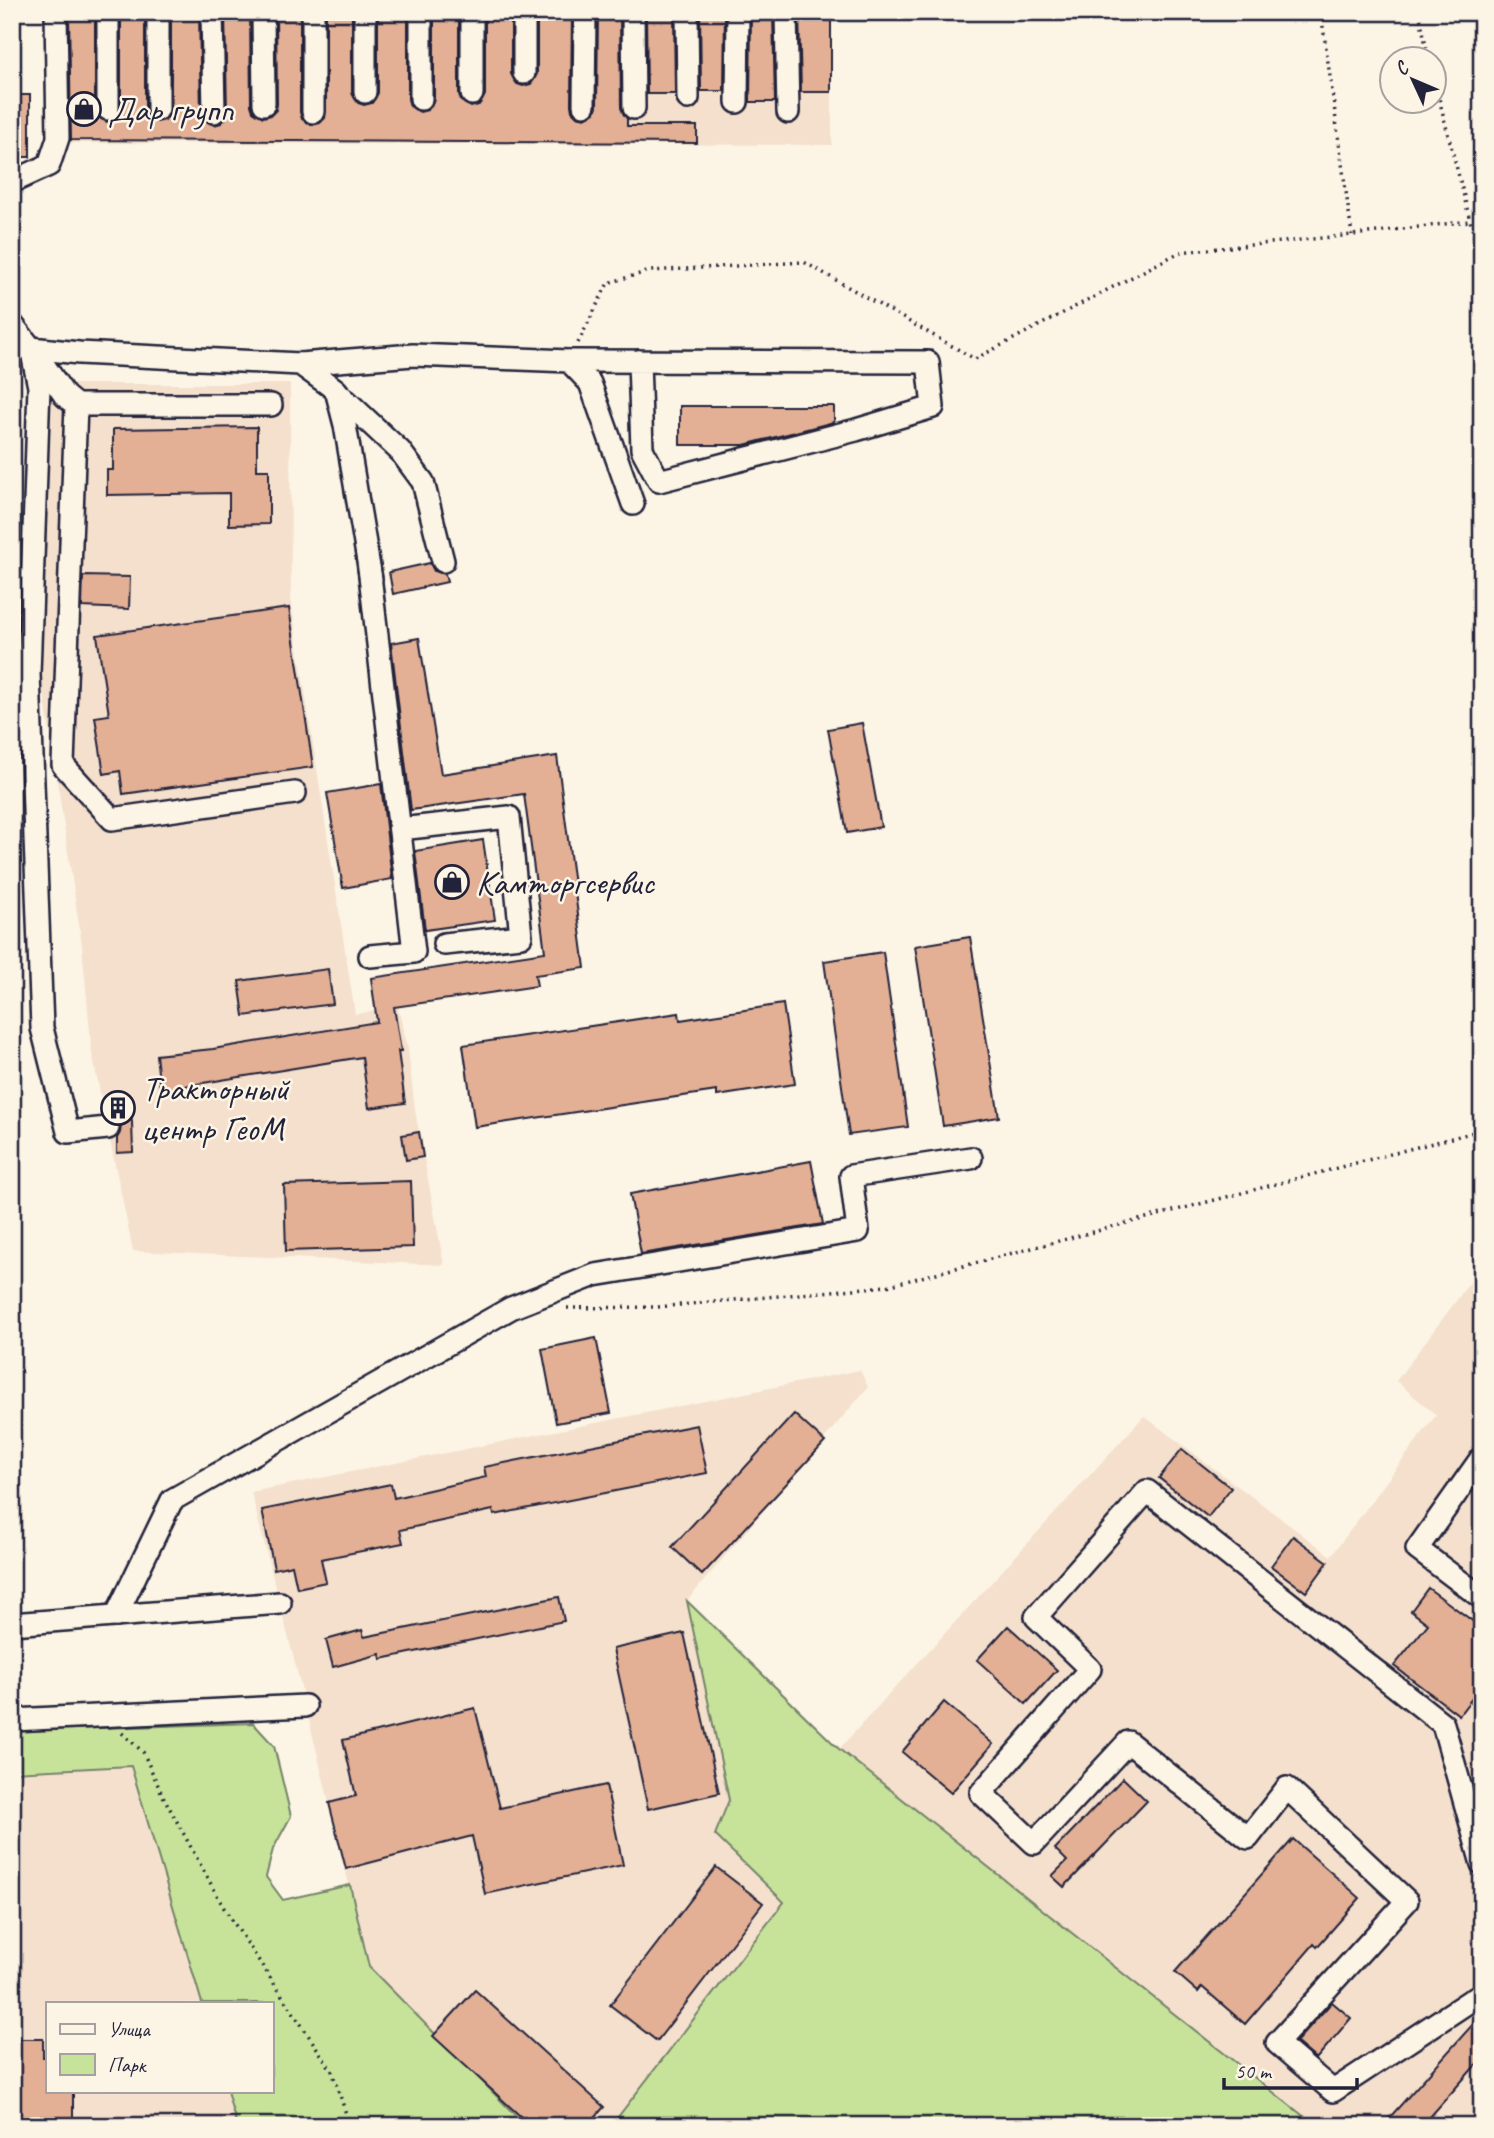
<svg xmlns="http://www.w3.org/2000/svg" width="1494" height="2138" font-family="Caveat,sans-serif">
<style>
.built{fill:#f4e0cd}
.green{fill:#c7e39a;stroke:#74826a;stroke-width:2}
.building{fill:#e3b096;stroke:#22223b;stroke-width:2}
.lines{fill:none;stroke-linecap:round;stroke-linejoin:round}
.minor-casing{stroke:#22223b;stroke-width:26}
.path{stroke:#22223b;stroke-width:3.5;stroke-dasharray:2 5;stroke-linecap:butt}
.minor{stroke:#fcf5e5;stroke-width:21}
.rail-casing{stroke:#22223b;stroke-width:8}
.rail{stroke:#fcf5e5;stroke-width:5;stroke-dasharray:16;stroke-linecap:butt}
.labels{text-anchor:middle;stroke-width:5;stroke-linejoin:round;paint-order:stroke}
.poi-label{font-size:35px;fill:#22223b;stroke:#fcf5e5;text-anchor:start}
</style>
<rect width="100%" height="100%" fill="#fcf5e5"/>
<filter id="ink" filterUnits="userSpaceOnUse"><feTurbulence type="fractalNoise" baseFrequency=".0143" numOctaves="2"/><feDisplacementMap in="SourceGraphic" scale="14" xChannelSelector="R" yChannelSelector="G"/><feConvolveMatrix kernelMatrix="1 2 1 2 8 2 1 2 1" color-interpolation-filters="sRGB"/></filter>
<g filter="url(#ink)">
<g class="built">
<polygon points="60,12 832,12 832,145 61,143"/>
<polygon points="62,384 290,384 291,602 355,1014 398,1008 408,1049 415,1110 444,1265 133,1251 92,1054 82,945 41,674 52,389"/>
<polygon points="1470,1282 1482,1291 1482,2126 1316,2126 839,1749 1144,1416 1331,1556 1436,1415 1396,1381"/>
<polygon points="860,1370 868,1387 687,1601 729,1801 716,1835 784,1902 611,2126 526,2126 369,1967 299,1679 251,1492"/>
<polygon points="131,1766 202,2003 47,2003 47,2091 227,2091 237,2126 12,2126 12,1772"/>
</g>
<g class="green">
<polygon points="687,1601 839,1749 1316,2126 611,2126 784,1902 715,1835 729,1800"/>
<polygon points="253,1723 274,1746 291,1816 273,1849 266,1877 283,1900 350,1885 369,1967 526,2126 237,2126 227,2091 271,2091 271,2003 202,2003 131,1766 12,1772 12,1731"/>
</g>
<g class="building">
<polygon points="69,12 95,12 95,109 97,116 107,122 115,120 120,115 121,109 121,12 145,12 145,109 147,116 157,122 165,120 170,115 171,109 171,12 199,12 201,112 203,119 214,125 221,123 226,118 227,112 225,12 250,12 251,105 253,111 263,117 271,115 276,110 277,104 276,12 300,12 300,112 302,119 312,125 320,123 325,118 326,112 326,12 352,12 352,93 358,103 364,105 372,103 378,93 378,12 408,12 408,99 410,106 420,112 428,110 434,100 434,12 459,12 459,94 461,101 471,107 479,105 485,95 485,12 511,12 511,74 517,84 523,86 531,84 537,74 537,12 572,12 571,105 572,111 577,116 585,118 595,112 597,106 598,12 620,12 621,108 627,119 627,126 697,126 697,143 71,140"/>
<polygon points="646,12 674,12 675,94 647,94"/>
<polygon points="700,12 725,12 724,91 701,91"/>
<polygon points="751,12 773,12 775,102 750,102"/>
<polygon points="799,12 831,12 831,92 801,92"/>
<rect x="12" y="95" width="18" height="62"/>
<polygon points="680,406 834,406 834,422 744,445 680,445"/>
<polygon points="257,427 257,470 269,470 269,524 229,525 229,493 107,495 107,470 113,470 113,429"/>
<polygon points="430,563 434,571 445,574 447,582 393,594 389,572"/>
<polygon points="83,576 130,577 129,609 82,607"/>
<polygon points="289,608 313,767 123,794 120,771 104,774 95,717 109,715 97,635"/>
<polygon points="419,638 441,774 557,756 585,968 535,975 537,986 394,1007 401,1051 398,1051 405,1103 369,1108 362,1057 160,1090 156,1055 213,1049 377,1022 371,978 545,952 524,794 411,810 391,643"/>
<polygon points="862,723 881,827 847,833 828,729"/>
<polygon points="381,784 392,879 343,888 327,793"/>
<polygon points="483,840 495,920 425,930 415,851"/>
<polygon points="970,937 999,1117 943,1126 915,946"/>
<polygon points="883,952 908,1127 849,1135 824,961"/>
<polygon points="328,969 333,1004 244,1016 239,981"/>
<polygon points="783,1004 795,1084 717,1096 717,1091 475,1127 463,1045 679,1013 680,1020"/>
<polygon points="127,1095 132,1122 133,1152 117,1153 117,1138 120,1133 121,1126 118,1120 108,1115 106,1098"/>
<polygon points="419,1132 423,1157 406,1160 402,1135"/>
<polygon points="811,1161 823,1224 641,1254 630,1194"/>
<polygon points="411,1181 413,1247 286,1251 284,1185"/>
<polygon points="596,1338 611,1413 556,1423 542,1349"/>
<polygon points="794,1414 825,1442 702,1575 672,1547"/>
<polygon points="697,1425 707,1473 494,1515 493,1510 400,1530 403,1543 321,1559 326,1582 297,1588 292,1565 274,1569 262,1510 391,1484 394,1498 486,1477 484,1467"/>
<polygon points="1182,1449 1231,1488 1208,1517 1159,1478"/>
<polygon points="1293,1536 1328,1562 1306,1592 1271,1566"/>
<polygon points="1428,1588 1482,1628 1482,1685 1459,1715 1394,1666 1428,1624 1411,1611"/>
<polygon points="559,1597 564,1621 381,1659 380,1654 333,1667 326,1640 362,1630 364,1637"/>
<polygon points="1008,1626 1057,1670 1026,1704 977,1660"/>
<polygon points="684,1633 719,1793 648,1809 613,1649"/>
<polygon points="944,1702 993,1744 951,1793 902,1752"/>
<polygon points="475,1708 500,1808 606,1785 623,1865 485,1894 472,1836 346,1869 329,1803 356,1796 343,1740"/>
<polygon points="1123,1778 1147,1801 1064,1887 1052,1876 1067,1861 1055,1849"/>
<polygon points="1293,1839 1360,1898 1317,1947 1314,1944 1245,2024 1202,1987 1198,1992 1175,1972"/>
<polygon points="716,1867 763,1903 657,2041 610,2005"/>
<polygon points="475,1990 604,2107 587,2126 531,2126 433,2036"/>
<polygon points="1332,2002 1351,2018 1316,2059 1296,2042"/>
<polygon points="1482,2014 1482,2058 1422,2126 1382,2126"/>
<polygon points="12,2039 43,2039 43,2057 47,2057 47,2091 73,2091 73,2126 12,2126"/>
</g>
<g class="lines">
<g class="minor-casing">
<g id="minor">
<polyline points="108,12 108,109"/>
<polyline points="158,12 158,109"/>
<polyline points="212,12 214,112"/>
<polyline points="263,12 264,104"/>
<polyline points="421,12 421,99"/>
<polyline points="472,12 472,94"/>
<polyline points="633,12 634,108"/>
<polyline points="687,12 688,98"/>
<polyline points="786,12 788,112"/>
<polyline points="524,73 524,12"/>
<polyline points="365,92 365,12"/>
<polyline points="737,102 738,12"/>
<polyline points="584,105 585,12"/>
<polyline points="313,112 313,12"/>
<polyline points="12,182 49,165 58,138 56,12"/>
<polyline points="12,324 31,348 39,387 29,674 42,1028 68,1132 108,1128"/>
<polyline points="31,348 79,353 300,364 336,390 345,425 371,579"/>
<polyline points="37,355 65,396 76,405 271,405"/>
<polyline points="569,361 928,362 933,407 856,430 659,481 642,449 639,361"/>
<polyline points="300,364 413,355 569,361 590,383 633,504"/>
<polyline points="337,392 400,451 423,482 443,561"/>
<polyline points="76,405 63,765 112,819 295,793"/>
<polyline points="369,567 414,952 370,956"/>
<polyline points="400,829 509,817 521,936 444,944"/>
<polyline points="1482,1457 1417,1549 1482,1598"/>
<polyline points="116,1616 172,1500 511,1308 595,1275 858,1231 851,1176 971,1158"/>
<polyline points="12,1624 280,1603"/>
<polyline points="12,1720 305,1706"/>
<polyline points="1482,1864 1443,1724 1147,1491 1036,1617 1090,1669 981,1793 1034,1843 1128,1742 1248,1838 1287,1788 1407,1901 1277,2043 1333,2091 1482,1993"/>
</g>
</g>
<g class="path">
<polyline points="1321,12 1352,235"/>
<polyline points="1419,12 1429,60"/>
<polyline points="1434,79 1482,267"/>
<polyline points="1473,232 1482,231"/>
<polyline points="578,343 608,283 650,271 804,262 975,359 1180,252 1352,235 1470,221"/>
<polyline points="567,1308 658,1307 887,1286 1482,1130"/>
<polyline points="122,1733 143,1752 162,1794 224,1908 332,2071 350,2126"/>
</g>
<use href="#minor" class="minor"/>
<g class="rail-casing">
<polyline id="rail" points="1474,12 1482,53"/>
</g>
<use href="#rail" class="rail"/>
</g>
</g>
<defs>
<g id="shop-ring" transform="scale(1.75)"><circle r="9.5" fill="#fcf5e5" stroke="#22223b" stroke-width="1.5"/><path d="M-5-2.5h2.3a2.7 3.5 0 0 1 5.4 0H5L5.5 6h-11ZM-1.5-2.5h3a1.5 2.3 0 0 0-3 0Z" fill="#22223b"/></g>
<g id="building-ring" transform="scale(1.75)"><circle r="9.5" fill="#fcf5e5" stroke="#22223b" stroke-width="1.5"/><path d="M-4-6H4V6H1V3H-1V6H-4ZM-2.5-4.3h1.7v1.8h-1.7ZM.8-4.3h1.7v1.8H.8ZM-2.5-1h1.7V.8h-1.7ZM.8-1h1.7V.8H.8Z" fill="#22223b"/></g>
</defs>
<g fill-rule="evenodd">
<use href="#shop-ring" x="84" y="109"/>
<use href="#shop-ring" x="452" y="882"/>
<use href="#building-ring" x="118" y="1108"/>
</g>
<g class="labels">
<g class="poi-label">
<text x="108" y="121">Дар групп</text>
<text x="476" y="894">Камторгсервис</text>
<text x="142" y="1100">Тракторный<tspan x="142" dy="40">центр ГеоМ</tspan></text>
</g>
</g>
<rect width="1494" height="2138" fill="none" stroke="#fcf5e5" stroke-width="42"/>
<rect x="21" y="21" width="1452" height="2096" fill="none" stroke="#22223b" stroke-width="2.5" filter="url(#ink)"/>
<rect x="46" y="2002" width="228" height="91" fill="#fcf5e5" stroke="#a5a1a1" stroke-width="2"/>
<rect x="60" y="2024" width="35" height="10" fill="#fcf5e5" stroke="#a5a1a1" stroke-width="2"/>
<text x="108" y="2036" font-size="21" fill="#22223b">Улица</text>
<rect x="60" y="2054" width="35" height="21" fill="#c7e39a" stroke="#a5a1a1" stroke-width="2"/>
<text x="108" y="2072" font-size="21" fill="#22223b">Парк</text>
<g transform="translate(1413 80) rotate(314)"><circle r="33" fill="#fcf5e5" stroke="#a5a1a1" stroke-width="2"/>
<path d="M0-5L12 26L0 18L-12 26Z" fill="#22223b"/>
<text y="-10" font-size="19" font-weight="bold" text-anchor="middle" fill="#22223b">С</text>
</g>
<path d="M1224 2078v10h133v-10" fill="none" stroke="#22223b" stroke-width="3.5"/>
<text x="1235" y="2078" font-size="21" fill="#22223b" stroke="#fcf5e5" stroke-width="5" paint-order="stroke">50 m</text>
</svg>
